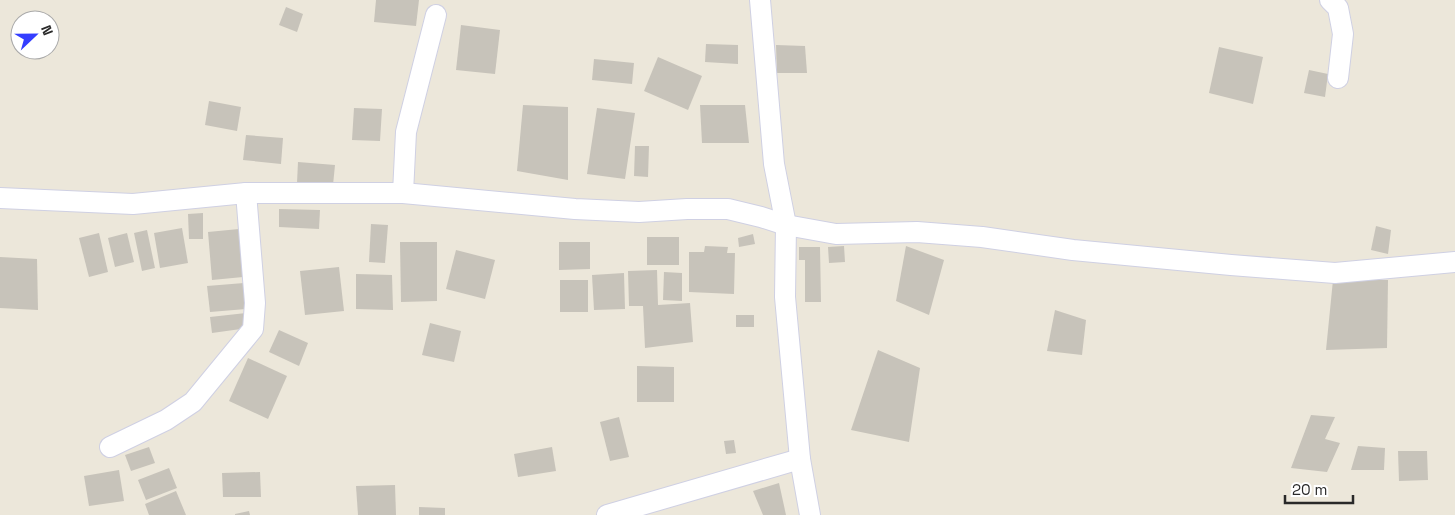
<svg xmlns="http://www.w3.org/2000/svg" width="1455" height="515" font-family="'Space Grotesk',sans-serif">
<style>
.building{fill:#c7c3ba}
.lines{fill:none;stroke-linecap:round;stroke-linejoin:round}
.minor-casing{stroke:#cfd0e3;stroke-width:22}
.minor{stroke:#fff;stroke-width:20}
</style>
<rect width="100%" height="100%" fill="#ece7da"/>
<g class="building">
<polygon points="376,0 419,0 416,26 374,22"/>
<polygon points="286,7 303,14 297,32 279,25"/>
<polygon points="461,25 500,30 495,74 456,70"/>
<polygon points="706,44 738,45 738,64 705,62"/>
<polygon points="776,45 805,46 807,73 777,73"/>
<polygon points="1219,47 1263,57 1253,104 1209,93"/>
<polygon points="658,57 702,76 688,110 644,91"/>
<polygon points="594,59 634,63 632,84 592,80"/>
<polygon points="1309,70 1328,74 1325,97 1304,93"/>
<polygon points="209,101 241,107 237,131 205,125"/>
<polygon points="523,105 568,107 568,180 517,171"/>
<polygon points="700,105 745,105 749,143 702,143"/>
<polygon points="354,108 382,109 380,141 352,140"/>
<polygon points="597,108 635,113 625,179 587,174"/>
<polygon points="246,135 283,138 281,164 243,160"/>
<polygon points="635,146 649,146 648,177 634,176"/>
<polygon points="298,162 335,165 333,185 297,183"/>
<polygon points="279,209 320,210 319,229 279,227"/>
<polygon points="203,213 203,239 189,239 188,214"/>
<polygon points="371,224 388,225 385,263 369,262"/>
<polygon points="1376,226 1391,230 1388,254 1371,250"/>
<polygon points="182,228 188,263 160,268 154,233"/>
<polygon points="239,229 243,277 212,280 208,232"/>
<polygon points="147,230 155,268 142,271 134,233"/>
<polygon points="99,233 108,272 89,277 79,238"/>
<polygon points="127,233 134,262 115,267 108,238"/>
<polygon points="753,234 755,244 739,247 738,238"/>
<rect x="647" y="237" width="32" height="28"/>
<polygon points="400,242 437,242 437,301 401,302"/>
<polygon points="559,242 590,242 590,269 559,270"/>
<polygon points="705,246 728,247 727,253 735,253 734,294 689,292 689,252 704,252"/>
<polygon points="844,246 845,262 829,263 828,247"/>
<polygon points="906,246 944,260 929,315 896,301"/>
<polygon points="799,247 820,247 821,302 805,302 805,260 799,260"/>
<polygon points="456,250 495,260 485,299 446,289"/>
<polygon points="0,257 37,259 38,310 0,308"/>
<polygon points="339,267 344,311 305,315 300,271"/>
<polygon points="657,270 658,305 690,303 693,342 645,348 643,306 629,306 628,271"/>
<polygon points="664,272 682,273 682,301 663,300"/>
<polygon points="624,273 625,309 594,310 592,275"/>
<polygon points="356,274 392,275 393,310 356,309"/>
<rect x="560" y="280" width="28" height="32"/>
<polygon points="1333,280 1388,280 1387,348 1326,350"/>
<polygon points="244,283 246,309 210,312 207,286"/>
<polygon points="1055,310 1086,320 1082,355 1047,351"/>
<polygon points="246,313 248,328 212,333 210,317"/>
<rect x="736" y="315" width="18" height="12"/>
<polygon points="430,323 461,331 454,362 422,355"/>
<polygon points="279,330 308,343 299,366 269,352"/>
<polygon points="878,350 920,368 909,442 851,430"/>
<polygon points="248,358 287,376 268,419 229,401"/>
<polygon points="637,366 674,367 674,402 637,402"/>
<polygon points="1311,415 1335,417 1325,439 1340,443 1327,472 1291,468"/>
<polygon points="619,417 629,457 610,461 600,422"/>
<polygon points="734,440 736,453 726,454 724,441"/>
<polygon points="1358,446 1385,448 1384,470 1351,470"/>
<polygon points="149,447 155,463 131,471 125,455"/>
<polygon points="552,447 556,471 518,477 514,454"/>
<polygon points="1398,451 1427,451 1428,480 1399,481"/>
<polygon points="169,468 177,488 146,500 138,480"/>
<polygon points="119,470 124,501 89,506 84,476"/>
<polygon points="260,472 261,497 223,497 222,473"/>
<polygon points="779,483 786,515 763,515 753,491"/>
<polygon points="395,485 396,515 358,515 356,486"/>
<polygon points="176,491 186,515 149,515 145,504"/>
<polygon points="419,507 445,508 445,515 419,515"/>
<polygon points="249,511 250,515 235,515 235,514"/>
</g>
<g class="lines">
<g class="minor-casing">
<g id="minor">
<polyline points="760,0 774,164 786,225 785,297 800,459 810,515"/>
<polyline points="1330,0 1338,8 1343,34 1338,78"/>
<polyline points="403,193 406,132 436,15"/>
<polyline points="0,198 133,204 246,193 403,193 575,209 639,212 687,209 728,209 761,217 786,225 836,234 917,232 982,237 1073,250 1231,265 1335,273 1455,262"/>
<polyline points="110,447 166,420 193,402 253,329 255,303 246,193"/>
<polyline points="607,515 800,459"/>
</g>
</g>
<use href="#minor" class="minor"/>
</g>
<g transform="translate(35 35) rotate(68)"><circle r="24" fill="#ffffff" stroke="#a9a9a9"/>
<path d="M0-4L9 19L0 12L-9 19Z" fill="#343eff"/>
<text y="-8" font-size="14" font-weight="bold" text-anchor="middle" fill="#292929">N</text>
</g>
<path d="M1285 495v8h68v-8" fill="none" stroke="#292929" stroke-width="2.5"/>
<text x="1292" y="495" font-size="15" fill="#292929" stroke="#ffffff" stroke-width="4" paint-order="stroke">20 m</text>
</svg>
